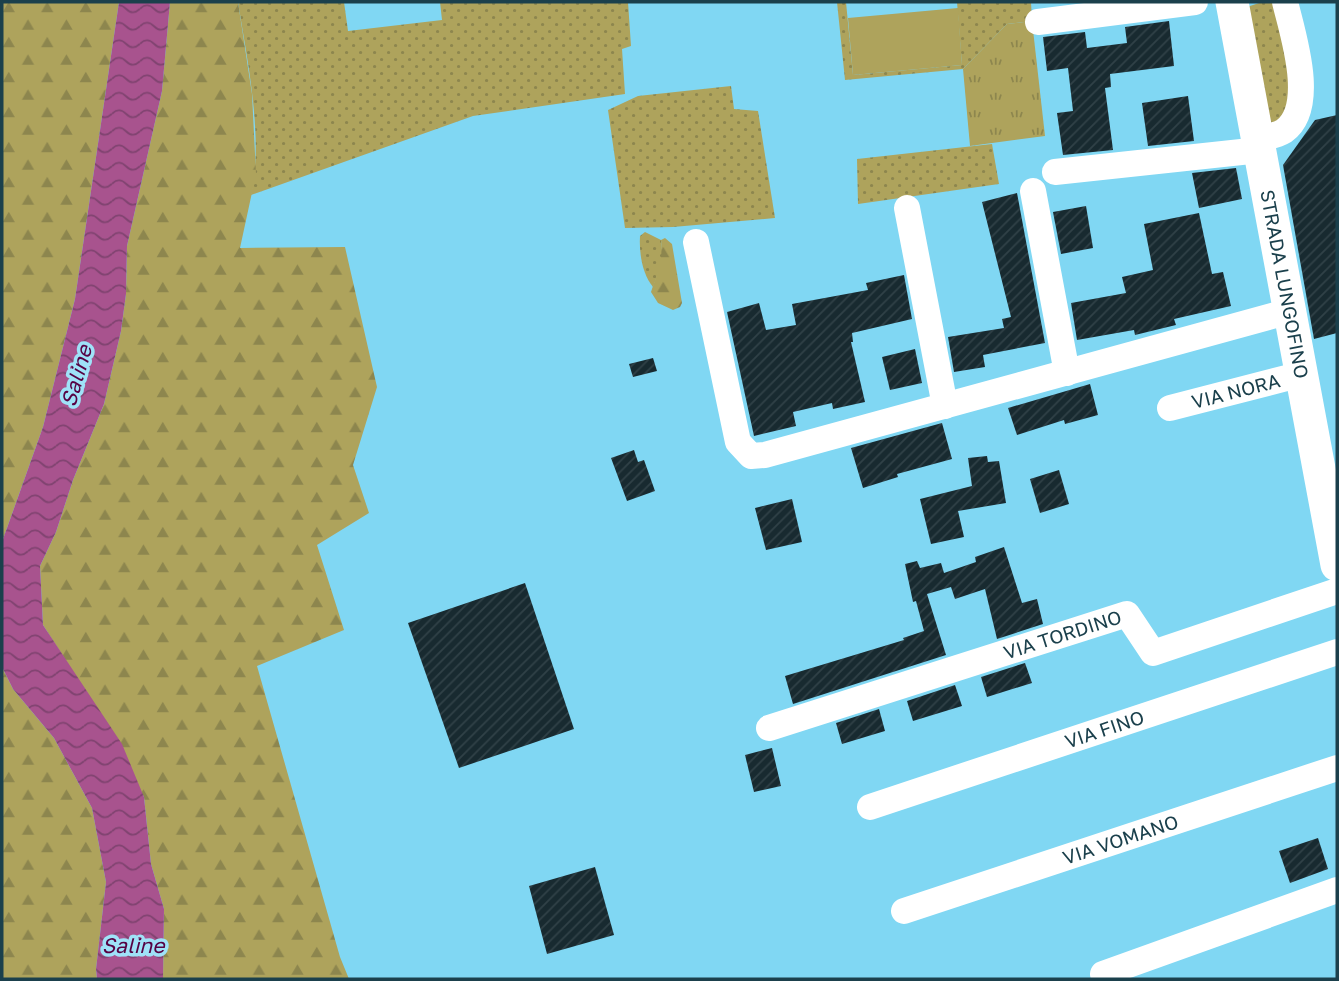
<svg xmlns="http://www.w3.org/2000/svg" width="1339" height="981" font-family="'Golos Text',sans-serif">
<style>
.grass{fill:url(#grass-dots)}
.forest{fill:url(#forest-firs)}
.park{fill:url(#park-tufts)}
.garden{fill:#aea35c}
.water{fill:url(#water-waves)}
.building{fill:url(#building-hatch)}
.lines{fill:none;stroke-linecap:round;stroke-linejoin:round}
.minor{stroke:#fff;stroke-width:26}
.major{stroke:#fff;stroke-width:33}
.labels{text-anchor:middle;stroke-width:7;stroke-linejoin:round;paint-order:stroke}
.street-label{font-size:19px;fill:#1b404c;stroke:#9fe2f8}
.water-label{font-size:21px;font-style:italic;fill:#560243;stroke:#9fe2f8}
</style>
<defs>
<pattern id="grass-dots" width="8" height="8" patternUnits="userSpaceOnUse" patternTransform="scale(1.75)"><rect width="8" height="8" fill="#aea35c"/><path d="M2 2h.1M6 6h.1" fill="none" stroke="#8d864e" stroke-width="1.8" stroke-linecap="round"/></pattern>
<pattern id="forest-firs" width="22" height="20" patternUnits="userSpaceOnUse" patternTransform="scale(1.75)"><rect width="22" height="20" fill="#aea35c"/><path d="M5 1l3.5 6h-7zM16 11l3.5 6h-7z" fill="#8d864e"/></pattern>
<pattern id="park-tufts" width="24" height="20" patternUnits="userSpaceOnUse" patternTransform="scale(1.75)"><rect width="24" height="20" fill="#aea35c"/><path d="M3 7l-1-3M5 7V3M7 7l1-3M15 17l-1-3M17 17v-4M19 17l1-3" fill="none" stroke="#8d864e"/></pattern>
<pattern id="water-waves" width="16" height="10" patternUnits="userSpaceOnUse" patternTransform="scale(1.75)"><rect width="16" height="10" fill="#a8538e"/><path d="M0 5q4-4 8 0t8 0" fill="none" stroke="#804370"/></pattern>
<pattern id="building-hatch" width="6" height="6" patternUnits="userSpaceOnUse" patternTransform="scale(1.75)"><rect width="6" height="6" fill="#182a30"/><path d="M-1 1l2-2M0 6l6-6M5 7l2-2" fill="none" stroke="#304147"/></pattern>
</defs>
<rect width="100%" height="100%" fill="#80d7f3"/>
<g class="grass">
<path d="M238,2H344L348,31L442,20L440,2H628L631,46L622,49L625,94L473,116L251,195C264,137 247,60 238,2Z"/>
<polygon points="837,2 846,2 853,75 962,65 957,2 1031,2 1032,21 1007,24 963,69 845,80"/>
<polygon points="1262,2 1277,2 1296,98 1277,122 1264,124 1244,8"/>
<polygon points="731,86 734,109 758,111 775,218 673,227 625,228 608,110 638,96"/>
<polygon points="992,144 999,184 858,204 857,159"/>
<path d="M645,232L661,240L663,260L653,287C642,274 639,252 640,236Z"/>
</g>
<g class="forest">
<polygon points="2,2 119,2 75,299 43,427 2,542"/>
<polygon points="170,2 238,2 252,94 256,174 240,248 345,247 377,387 353,465 369,513 317,545 344,630 257,666 340,957 349,979 163,979 164,909 151,864 144,797 81,684 43,625 40,566 56,532 73,480 104,404 121,331 126,294 127,246 162,91"/>
<path d="M665,238L672,244L682,303L680,307L673,310L658,303L651,292C658,271 663,262 661,240Z"/>
<polygon points="2,667 13,689 54,738 92,808 106,882 96,969 97,979 2,979"/>
</g>
<polygon class="park" points="1032,21 1045,136 970,146 963,69 1007,24"/>
<polygon class="garden" points="958,8 962,65 853,75 848,18"/>
<polygon class="water" points="119,2 170,2 162,91 127,246 126,294 121,331 104,404 73,480 56,532 40,566 43,625 122,744 144,797 151,864 164,909 163,979 97,979 96,969 106,882 92,808 54,738 13,689 2,667 2,542 43,427 75,299"/>
<g class="building">
<polygon points="1169,21 1174,66 1110,74 1111,87 1105,88 1113,150 1063,155 1057,113 1073,111 1068,68 1047,71 1043,37 1085,32 1087,48 1127,43 1125,27"/>
<polygon points="1188,96 1194,141 1148,146 1142,103"/>
<polygon points="1337,115 1337,333 1314,339 1283,165 1315,120"/>
<polygon points="1236,168 1242,199 1199,208 1192,173"/>
<polygon points="1017,193 1045,343 983,355 985,367 954,372 948,337 1004,328 1002,319 1011,317 982,202"/>
<polygon points="1086,206 1093,248 1061,254 1053,212"/>
<polygon points="1199,213 1212,274 1223,272 1231,306 1174,319 1176,325 1135,335 1134,330 1077,340 1071,303 1126,293 1122,277 1153,270 1144,224"/>
<polygon points="904,275 912,319 852,333 853,342 851,342 865,402 833,409 832,403 793,412 796,426 754,436 727,312 759,303 766,330 796,325 792,304 868,290 866,283"/>
<polygon points="915,349 922,383 890,390 882,357"/>
<polygon points="653,358 657,371 633,377 629,364"/>
<polygon points="1090,384 1098,415 1065,424 1064,420 1017,435 1008,408"/>
<polygon points="942,423 952,459 897,474 898,477 863,488 851,448"/>
<polygon points="634,450 638,462 644,460 655,491 627,501 611,458"/>
<polygon points="987,456 988,462 999,461 1006,503 958,511 964,537 931,544 920,499 972,486 968,458"/>
<polygon points="1059,470 1069,504 1040,513 1030,479"/>
<polygon points="792,499 802,542 766,550 755,508"/>
<polygon points="1004,547 1022,603 1037,599 1043,624 997,639 985,589 955,599 951,587 927,594 946,655 793,704 785,676 904,640 903,638 924,631 916,601 913,602 905,564 917,561 920,568 941,563 944,573 976,562 975,557"/>
<polygon points="525,583 574,729 459,768 408,623"/>
<polygon points="1025,663 1032,683 987,697 981,677"/>
<polygon points="955,685 962,706 913,721 907,701"/>
<polygon points="879,709 885,731 842,744 836,723"/>
<polygon points="772,748 781,786 754,792 745,755"/>
<polygon points="1318,838 1328,869 1290,883 1279,851"/>
<polygon points="595,867 614,935 547,954 529,886"/>
</g>
<g class="lines">
<g class="minor">
<polyline points="1038,22 1195,2"/>
<path d="M1258,139C1266,137 1276,136 1284,131C1317,107 1293,35 1285,2"/>
<polyline points="1055,172 1260,150"/>
<polyline points="1033,191 1067,373"/>
<polyline points="907,208 945,406"/>
<polyline points="696,242 738,442 751,456 765,455 1290,311"/>
<path id="s1" d="M1170,408L1302,374"/>
<path id="s2" d="M769,728L1127,614L1153,653L1337,591"/>
<path id="s3" d="M870,807L1337,652"/>
<path id="s4" d="M904,911L1337,768"/>
<polyline points="1103,974 1337,890"/>
</g>
<path class="major" id="s5" d="M1232,2L1337,565"/>
</g>
<g class="labels">
<g class="street-label">
<text dy="7" stroke="none"><textPath href="#s5" startOffset="287">STRADA LUNGOFINO</textPath></text>
<text dy="7" stroke="none"><textPath href="#s1" startOffset="68">VIA NORA</textPath></text>
<text dy="7" stroke="none"><textPath href="#s2" startOffset="308">VIA TORDINO</textPath></text>
<text dy="7" stroke="none"><textPath href="#s3" startOffset="247">VIA FINO</textPath></text>
<text dy="7" stroke="none"><textPath href="#s4" startOffset="228">VIA VOMANO</textPath></text>
</g>
<g class="water-label">
<text transform="translate(77 376) rotate(-74)" y="7">Saline</text>
<text x="133" y="953">Saline</text>
</g>
</g>
<rect width="1339" height="981" fill="none" stroke="#1b404c" stroke-width="7"/>
</svg>
